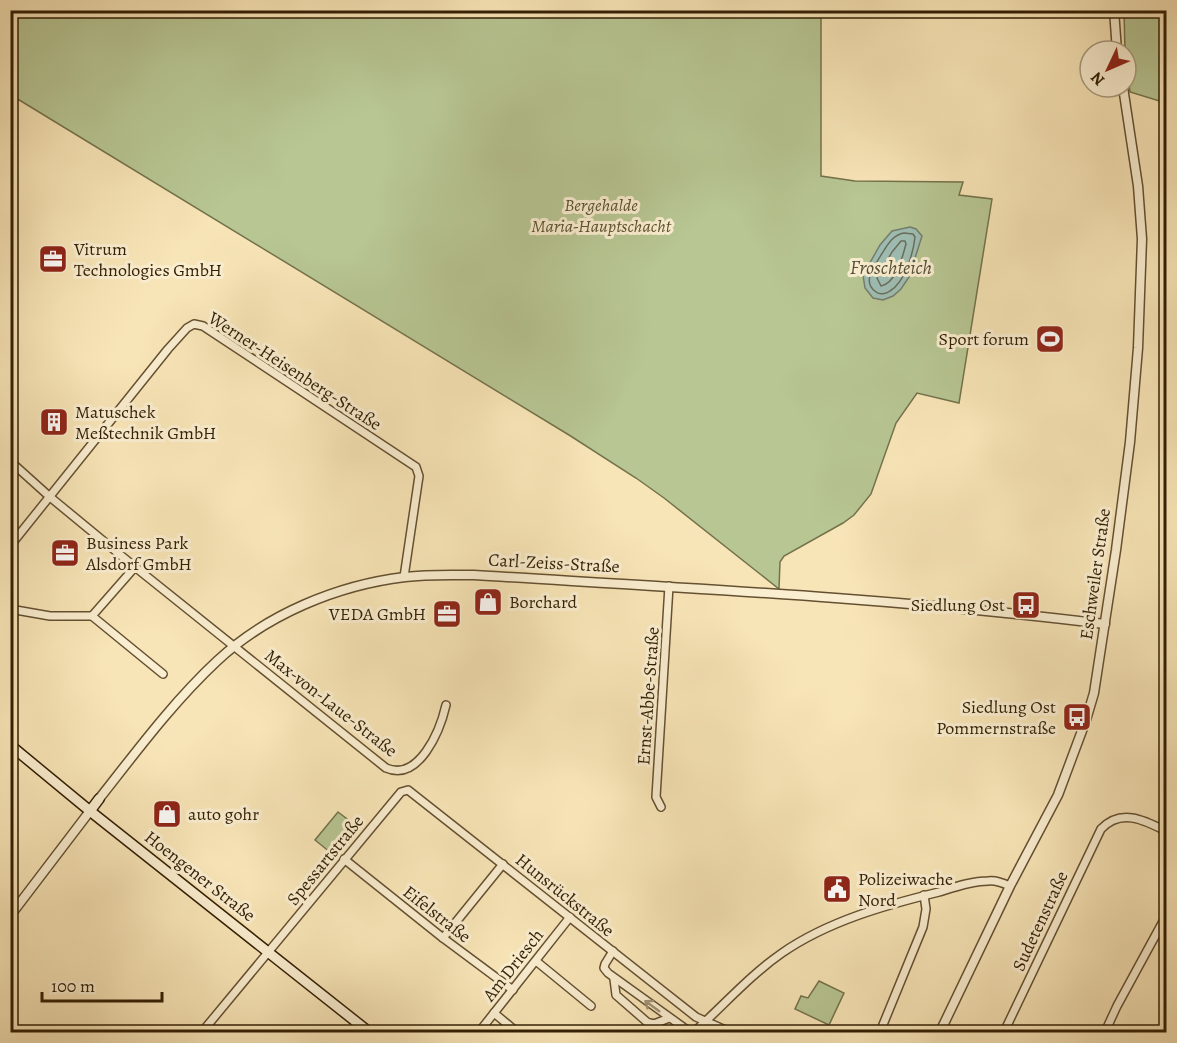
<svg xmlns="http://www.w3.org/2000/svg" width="1177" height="1043" font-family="Alegreya,serif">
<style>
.green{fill:#b7c693;stroke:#74724c;stroke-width:1.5}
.water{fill:#9fbeb5;stroke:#737e6e;stroke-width:1.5}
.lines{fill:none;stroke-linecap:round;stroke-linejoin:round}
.shore{stroke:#686e5c;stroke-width:1.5}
.minor-casing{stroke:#645031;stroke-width:10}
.tertiary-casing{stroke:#645031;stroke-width:11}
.secondary-casing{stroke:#321f04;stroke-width:12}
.minor{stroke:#faeed0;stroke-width:7}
.tertiary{stroke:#faeed0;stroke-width:8}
.secondary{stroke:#faeed0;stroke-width:9}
.oneway{stroke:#a09174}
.labels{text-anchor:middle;stroke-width:6;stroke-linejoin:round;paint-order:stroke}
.park-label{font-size:18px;font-style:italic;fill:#5a512f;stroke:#faeed0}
.poi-label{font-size:18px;fill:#321f04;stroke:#faeed0;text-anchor:start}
.street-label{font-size:18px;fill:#321f04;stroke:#faeed0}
.water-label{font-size:20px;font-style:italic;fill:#534f39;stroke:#faeed0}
</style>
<rect width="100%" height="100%" fill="#f8e5b7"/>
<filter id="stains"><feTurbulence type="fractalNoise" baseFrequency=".00333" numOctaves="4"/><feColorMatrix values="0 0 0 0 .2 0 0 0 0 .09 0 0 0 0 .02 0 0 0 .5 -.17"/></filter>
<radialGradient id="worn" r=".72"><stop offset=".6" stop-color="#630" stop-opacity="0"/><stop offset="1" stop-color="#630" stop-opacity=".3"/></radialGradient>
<g class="green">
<polygon points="10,11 821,11 821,176 855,181 963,182 959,195 992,199 959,403 917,393 896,423 871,494 854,515 843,523 784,556 780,562 779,589 664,498 636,478 569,435 11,95"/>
<polygon points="1124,11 1166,11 1166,103 1130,92 1125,51"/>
<polygon points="338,812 359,828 336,857 315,840"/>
<polygon points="819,981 844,993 829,1025 795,1009 801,996 808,998"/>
</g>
<polygon class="water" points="910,227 916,229 922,236 909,277 901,289 893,296 883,300 873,298 865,288 863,275 880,245 892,231"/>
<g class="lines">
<g class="shore">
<path d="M904,233L913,234L915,237C913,254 905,282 890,291C886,294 880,295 876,292C861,282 875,266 881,255C887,246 892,235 904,233Z"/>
<path d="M901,241H905L906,244C902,258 897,282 881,286L877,278L892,252Z"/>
</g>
<g class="minor-casing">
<g id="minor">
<polyline points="10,203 12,204"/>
<path d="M10,461L50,497L135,567L386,768C419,782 440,731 446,705"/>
<polyline points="10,546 168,349 187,328 194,324 203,326 416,467 419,476 404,577"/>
<polyline points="10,609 50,616 92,616 135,567"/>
<polyline points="92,616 163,674"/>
<polyline points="661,807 656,797 669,586"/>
<polyline points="344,859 443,938 513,990"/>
<polyline points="443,938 503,864"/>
<polyline points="613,951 605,964 604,968 608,973 690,1032"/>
<polyline points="536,961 591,1006"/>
<polyline points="614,979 616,995 647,1022 654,1024 669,1018"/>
<polyline points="494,1013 517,1032"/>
<polyline points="202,1032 401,792 408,790 696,1017 730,1032"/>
<polyline points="479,1032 570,917"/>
<path d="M694,1032C724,1005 749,976 782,953C828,921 886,905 939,892C955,887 972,881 988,881C996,880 1003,883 1010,886"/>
<polyline points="880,1032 923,927 926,909 924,895"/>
<path d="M1004,1032L1101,829C1121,808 1144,820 1166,831"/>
<polyline points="1105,1032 1117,1006 1166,916"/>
</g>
</g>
<g class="tertiary-casing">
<g id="tertiary">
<polyline points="1114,10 1117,51"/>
<path d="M99,799C136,752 173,702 217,661C267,614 338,585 405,577C428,574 451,575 474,575C685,588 895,598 1105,624"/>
<polyline points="10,916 90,811"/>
<polyline points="940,1032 1010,886 1058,795 1086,720 1094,693 1116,550 1130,442 1138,348 1142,239 1138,186 1123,87"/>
</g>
</g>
<g class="secondary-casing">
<g id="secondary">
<polyline points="10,745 90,811 369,1032"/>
<polyline points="90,811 99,799"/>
</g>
</g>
<use href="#minor" class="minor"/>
<use href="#tertiary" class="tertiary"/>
<use href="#secondary" class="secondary"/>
</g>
<defs><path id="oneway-shaft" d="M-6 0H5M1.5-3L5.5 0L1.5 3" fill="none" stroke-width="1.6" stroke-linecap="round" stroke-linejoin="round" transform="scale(1.5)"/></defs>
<use class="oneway" href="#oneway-shaft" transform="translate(652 1006) rotate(-144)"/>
<defs>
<g id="office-square" transform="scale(1.5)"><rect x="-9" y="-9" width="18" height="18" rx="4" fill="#8f2418" stroke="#faeed0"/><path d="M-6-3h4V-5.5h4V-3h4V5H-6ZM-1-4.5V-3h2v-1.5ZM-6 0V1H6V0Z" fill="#fff"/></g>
<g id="stadium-square" transform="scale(1.5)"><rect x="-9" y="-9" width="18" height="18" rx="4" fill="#8f2418" stroke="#faeed0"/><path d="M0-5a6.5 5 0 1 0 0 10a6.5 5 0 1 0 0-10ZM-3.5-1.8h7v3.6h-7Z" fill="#fff"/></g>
<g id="building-square" transform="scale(1.5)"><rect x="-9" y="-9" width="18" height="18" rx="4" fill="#8f2418" stroke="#faeed0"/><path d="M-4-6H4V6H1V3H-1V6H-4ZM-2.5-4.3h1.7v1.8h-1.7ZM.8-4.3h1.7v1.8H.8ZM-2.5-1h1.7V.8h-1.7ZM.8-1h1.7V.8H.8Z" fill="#fff"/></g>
<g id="shop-square" transform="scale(1.5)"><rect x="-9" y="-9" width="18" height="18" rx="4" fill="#8f2418" stroke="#faeed0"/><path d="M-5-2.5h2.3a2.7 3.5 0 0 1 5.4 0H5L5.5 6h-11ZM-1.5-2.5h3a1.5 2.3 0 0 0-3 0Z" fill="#fff"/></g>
<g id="bus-square" transform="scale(1.5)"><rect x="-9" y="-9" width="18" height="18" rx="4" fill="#8f2418" stroke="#faeed0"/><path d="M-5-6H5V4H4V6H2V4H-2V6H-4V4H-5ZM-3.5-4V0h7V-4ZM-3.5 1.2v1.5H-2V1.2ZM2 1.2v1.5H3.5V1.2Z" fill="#fff"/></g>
<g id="civic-square" transform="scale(1.5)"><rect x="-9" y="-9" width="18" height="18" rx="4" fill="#8f2418" stroke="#faeed0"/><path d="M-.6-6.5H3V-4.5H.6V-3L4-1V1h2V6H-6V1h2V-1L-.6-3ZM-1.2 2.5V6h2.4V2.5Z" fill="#fff"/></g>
</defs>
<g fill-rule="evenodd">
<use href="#office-square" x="53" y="259"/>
<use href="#stadium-square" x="1050" y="339"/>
<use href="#building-square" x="54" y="422"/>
<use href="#office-square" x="65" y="553"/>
<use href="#shop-square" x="488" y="602"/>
<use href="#bus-square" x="1026" y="605"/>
<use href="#office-square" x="447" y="614"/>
<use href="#bus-square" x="1077" y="717"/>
<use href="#shop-square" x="167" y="814"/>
<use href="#civic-square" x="837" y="889"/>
</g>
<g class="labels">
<g class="park-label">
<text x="601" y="211">Bergehalde<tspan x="601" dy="21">Maria-Hauptschacht</tspan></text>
</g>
<g class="poi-label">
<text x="74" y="255">Vitrum<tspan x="74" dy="21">Technologies GmbH</tspan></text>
<text x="1029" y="345" text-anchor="end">Sport forum</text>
<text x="75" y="418">Matuschek<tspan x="75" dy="21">Meßtechnik GmbH</tspan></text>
<text x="86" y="549">Business Park<tspan x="86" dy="21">Alsdorf GmbH</tspan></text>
<text x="509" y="608">Borchard</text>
<text x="1005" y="611" text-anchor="end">Siedlung Ost</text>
<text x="426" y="620" text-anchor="end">VEDA GmbH</text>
<text x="1056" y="713" text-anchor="end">Siedlung Ost<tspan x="1056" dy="21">Pommernstraße</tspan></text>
<text x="188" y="820">auto gohr</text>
<text x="858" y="885">Polizeiwache<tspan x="858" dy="21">Nord</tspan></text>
</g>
<g class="street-label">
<text transform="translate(295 371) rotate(33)" y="6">Werner-Heisenberg-Straße</text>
<text transform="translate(554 563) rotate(3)" y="6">Carl-Zeiss-Straße</text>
<text transform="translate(1095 574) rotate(-82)" y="6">Eschweiler Straße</text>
<text transform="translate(648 696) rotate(-86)" y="6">Ernst-Abbe-Straße</text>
<text transform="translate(331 703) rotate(38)" y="6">Max-von-Laue-Straße</text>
<text transform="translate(325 860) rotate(-51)" y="6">Spessartstraße</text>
<text transform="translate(200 876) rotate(38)" y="6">Hoengener Straße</text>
<text transform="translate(565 895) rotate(39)" y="6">Hunsrückstraße</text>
<text transform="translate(437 914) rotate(38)" y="6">Eifelstraße</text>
<text transform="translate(1040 921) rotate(-65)" y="6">Sudetenstraße</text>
<text transform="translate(513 965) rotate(-52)" y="6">Am Driesch</text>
</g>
<g class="water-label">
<text x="891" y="274">Froschteich</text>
</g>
</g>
<rect width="1177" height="1043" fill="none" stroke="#f8e5b7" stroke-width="36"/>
<rect x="12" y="12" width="1153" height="1019" fill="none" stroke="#321f04" stroke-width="3"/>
<rect x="18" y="18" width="1141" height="1007" fill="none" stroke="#321f04" stroke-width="1.5"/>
<g transform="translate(1108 69) rotate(226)"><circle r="28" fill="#faeed0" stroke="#aa9b7e" stroke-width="1.5"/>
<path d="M0-4.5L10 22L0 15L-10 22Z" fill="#8f2418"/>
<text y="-9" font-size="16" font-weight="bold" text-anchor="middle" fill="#321f04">N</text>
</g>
<path d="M42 992v9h120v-9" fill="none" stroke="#321f04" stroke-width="3"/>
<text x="51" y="992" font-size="18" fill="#321f04" stroke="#faeed0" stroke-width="4.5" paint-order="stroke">100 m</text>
<rect width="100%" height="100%" filter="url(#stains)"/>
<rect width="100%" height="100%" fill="url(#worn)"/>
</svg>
